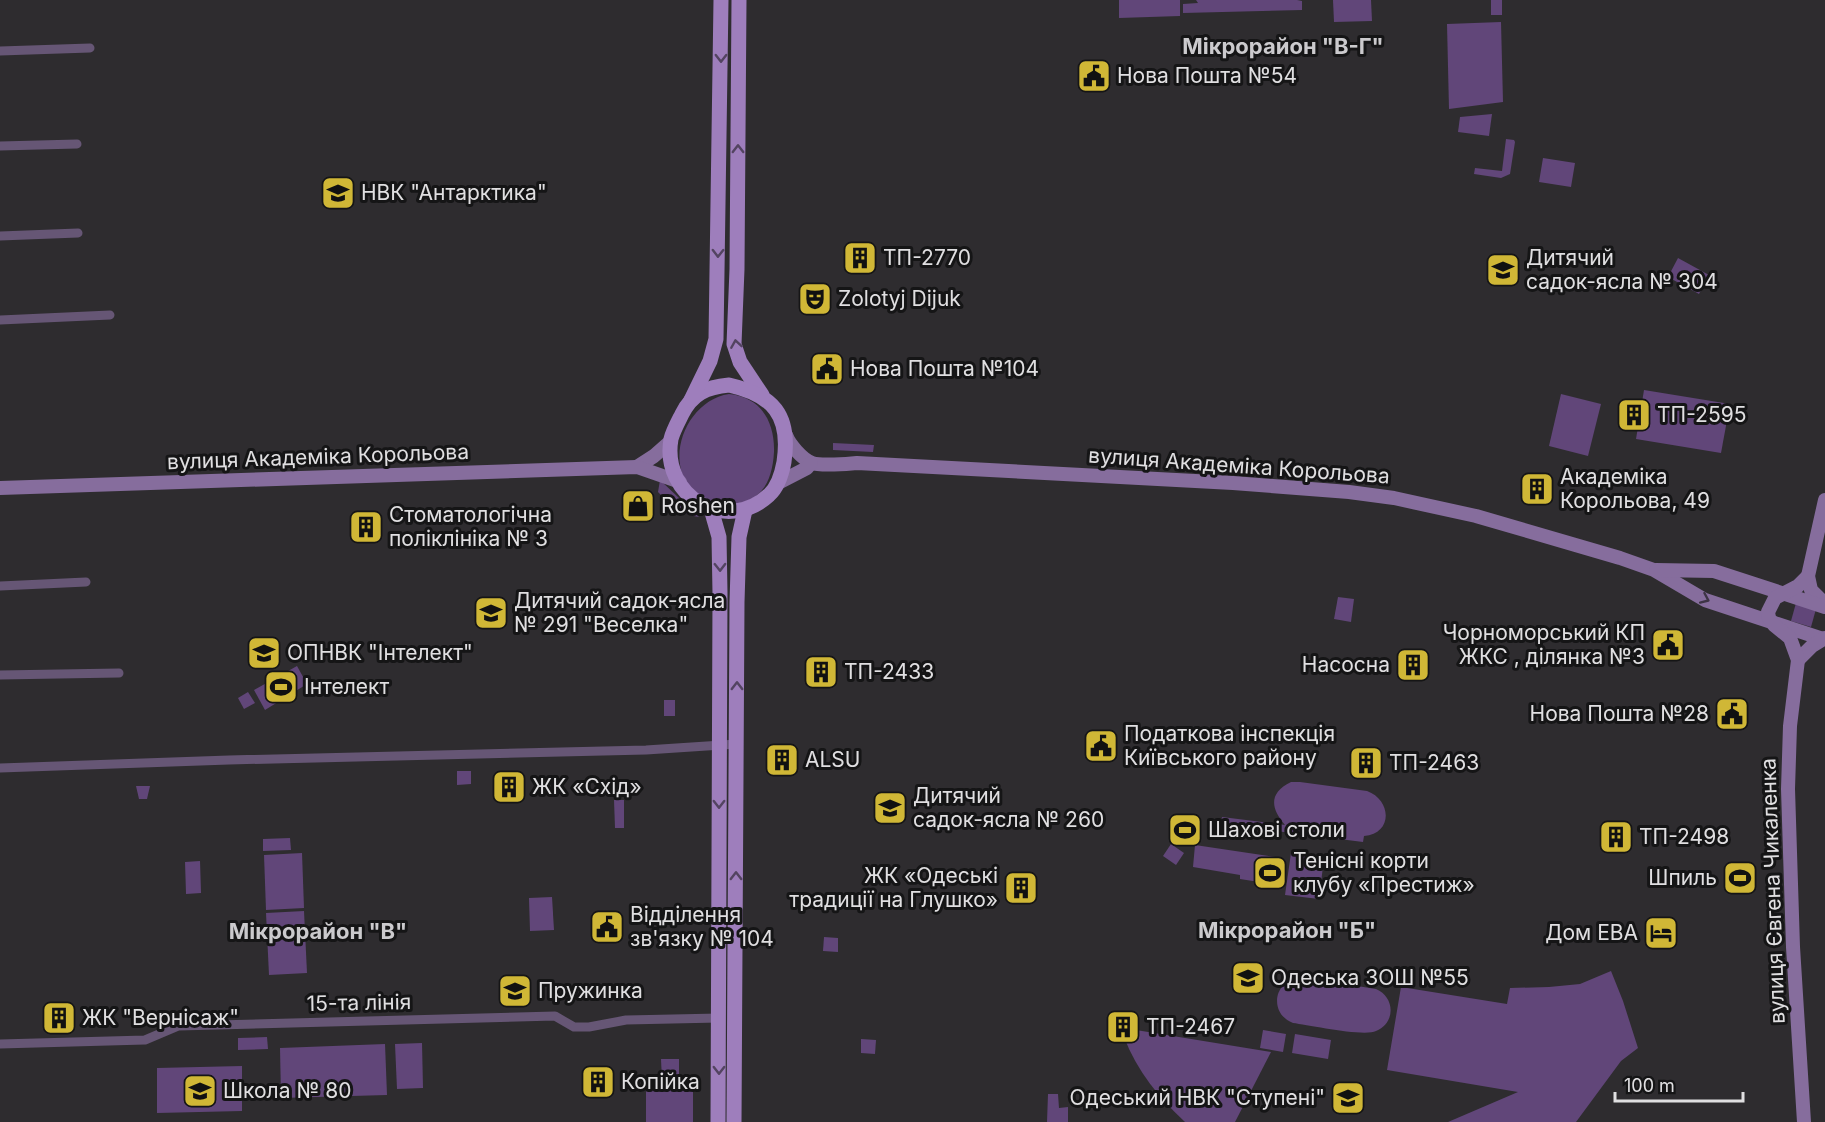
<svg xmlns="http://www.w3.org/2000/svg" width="1825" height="1122" font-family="Inter,sans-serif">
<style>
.green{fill:#614679}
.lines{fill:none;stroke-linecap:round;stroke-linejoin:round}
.minor{stroke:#665675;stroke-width:9}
.secondary{stroke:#866d9d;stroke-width:14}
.primary{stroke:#9e7ebc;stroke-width:15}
.oneway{stroke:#534461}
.oneway2{stroke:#3d3445}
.labels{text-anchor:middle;stroke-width:6;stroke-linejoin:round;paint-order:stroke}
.poi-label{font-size:21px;fill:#e0dfe1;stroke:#151516;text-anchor:start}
.street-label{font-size:21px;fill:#e0dfe1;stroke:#151516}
.neighbourhood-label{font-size:22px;font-weight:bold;fill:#cbcacd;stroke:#151516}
</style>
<rect width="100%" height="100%" fill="#2e2c2f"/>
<g class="green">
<polygon points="1119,0 1180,0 1180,16 1119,18"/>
<polygon points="1196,0 1297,0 1302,1 1302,10 1183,13 1183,4 1198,3"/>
<polygon points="1333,0 1371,0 1372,21 1334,22"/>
<rect x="1491" y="0" width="11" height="15"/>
<polygon points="1501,22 1503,102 1449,109 1447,24"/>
<polygon points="1492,114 1489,136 1458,132 1460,117"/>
<polygon points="1506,139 1514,140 1515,142 1510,174 1501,178 1474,174 1475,168 1502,171"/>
<polygon points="1543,158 1575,163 1571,187 1539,182"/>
<polygon points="1678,258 1709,275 1699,294 1668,277"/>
<polygon points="1644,390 1730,404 1721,453 1636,439"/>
<path d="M729,394C761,397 775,422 774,452C772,486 758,507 721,504C709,503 696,497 689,487C665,454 689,400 729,394Z"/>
<polygon points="1561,394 1601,404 1588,456 1549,446"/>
<polygon points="833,443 874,445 873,452 833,450"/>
<path d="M660,480L699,517C677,513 673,508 658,492Z"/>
<polygon points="1338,597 1354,599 1351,622 1334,619"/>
<polygon points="1796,603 1816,609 1811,627 1791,621"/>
<polygon points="297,666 307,684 265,710 254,690"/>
<polygon points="248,692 255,703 244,709 238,698"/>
<rect x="664" y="700" width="11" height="16"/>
<polygon points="457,771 471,771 471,784 457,785"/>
<path d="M1291,782H1300L1367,791C1392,800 1393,834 1364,836L1363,842L1221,824L1222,817L1285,825C1271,809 1268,793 1291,782Z"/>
<polygon points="136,786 150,786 147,799 139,799"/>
<polygon points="614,800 624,800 624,828 615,828"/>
<polygon points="1193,818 1198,825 1181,839 1176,833"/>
<polygon points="290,838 291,850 263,851 263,839"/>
<polygon points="1171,844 1184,853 1176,865 1163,856"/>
<polygon points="1195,845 1282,858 1278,885 1240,879 1240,875 1193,867"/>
<polygon points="302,853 304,908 266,910 264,855"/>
<polygon points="1291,853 1324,858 1319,899 1285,895"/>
<polygon points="200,861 201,893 186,894 185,862"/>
<polygon points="552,897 554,930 530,931 529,898"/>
<polygon points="304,911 307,973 269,975 266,913"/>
<polygon points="824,937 838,938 838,952 823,951"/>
<polygon points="1611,971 1623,1001 1638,1048 1621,1061 1576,1122 1448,1122 1518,1092 1387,1070 1401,987 1507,1004 1510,988 1549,987 1580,984"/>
<path d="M1300,977L1376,989C1395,997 1396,1023 1376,1031C1364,1037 1309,1025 1293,1023C1268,1013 1274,980 1300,977Z"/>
<path d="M1136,1030L1271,1052L1235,1122H1185C1159,1098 1137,1071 1124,1037Z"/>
<polygon points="1263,1030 1286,1034 1283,1052 1260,1048"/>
<polygon points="1295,1034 1331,1040 1328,1059 1292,1053"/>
<polygon points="267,1037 268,1049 238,1050 238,1038"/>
<polygon points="861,1039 876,1040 875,1054 861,1053"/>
<polygon points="422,1043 423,1088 397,1089 395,1044"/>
<polygon points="385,1044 387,1095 281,1098 280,1048"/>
<polygon points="661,1059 679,1059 679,1081 662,1081"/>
<polygon points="242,1066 242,1111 157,1113 157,1068"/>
<polygon points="693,1089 693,1122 646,1122 646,1090"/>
<polygon points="1048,1094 1058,1094 1059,1108 1068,1107 1068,1122 1047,1122"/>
</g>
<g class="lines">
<g class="minor">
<polyline points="0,51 90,48"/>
<polyline points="0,146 77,144"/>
<polyline points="0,236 78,233"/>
<polyline points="0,320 110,315"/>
<polyline points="0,586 86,582"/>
<polyline points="0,675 119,673"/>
<polyline points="0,768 229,760 646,750 737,744"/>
<polyline points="0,1044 145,1040 178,1026 555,1016 574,1027 589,1027 626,1020 719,1018"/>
</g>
<g class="secondary">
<path d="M786,435C789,444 802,459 812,463C820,466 848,464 857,463L1233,483L1349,492L1394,498L1476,516L1620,558L1654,570L1705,600L1823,639"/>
<polyline points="637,467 654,456 671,441"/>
<polyline points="778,483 807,468 811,463"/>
<polyline points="0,488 637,467 680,482"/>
<polyline points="1825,500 1808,576 1811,590 1825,604"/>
<polyline points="1656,570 1714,571 1825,607"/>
<polyline points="1798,660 1812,646 1825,638"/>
<polyline points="1804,1122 1793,947 1788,789 1790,726 1798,660 1790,638 1774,625 1769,618 1768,612 1775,598 1798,586 1808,576"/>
</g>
<g class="primary">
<polyline points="739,0 737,269 734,344 740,362 762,395"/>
<path d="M729,385C773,395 791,415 784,462C782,473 778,487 769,495C726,535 661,496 671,439C673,431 678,422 682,414C692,394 706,387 729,385Z"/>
<polyline points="691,400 710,361 716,339 721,0"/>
<polyline points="711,509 719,537 720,593 718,1122"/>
<polyline points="734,1122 737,602 739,537 745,510"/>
</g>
</g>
<defs><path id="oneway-chevron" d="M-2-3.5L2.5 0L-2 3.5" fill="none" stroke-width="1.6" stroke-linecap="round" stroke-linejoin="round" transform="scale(1.5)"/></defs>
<g class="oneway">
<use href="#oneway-chevron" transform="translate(721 58) rotate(90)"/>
<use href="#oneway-chevron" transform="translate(738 149) rotate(-90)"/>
<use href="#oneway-chevron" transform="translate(718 253) rotate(91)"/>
<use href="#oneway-chevron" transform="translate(736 344) rotate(-99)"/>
<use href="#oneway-chevron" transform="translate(720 567) rotate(89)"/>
<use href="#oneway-chevron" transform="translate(737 686) rotate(-90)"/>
<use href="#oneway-chevron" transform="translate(719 804) rotate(90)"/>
<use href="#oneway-chevron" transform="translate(736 876) rotate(-90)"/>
<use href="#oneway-chevron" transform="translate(719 1070) rotate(90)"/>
</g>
<use class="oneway2" href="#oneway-chevron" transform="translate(1705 599) rotate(24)"/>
<defs>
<g id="civic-square" transform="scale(1.725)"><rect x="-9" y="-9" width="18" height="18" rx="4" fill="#d0b736" stroke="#151516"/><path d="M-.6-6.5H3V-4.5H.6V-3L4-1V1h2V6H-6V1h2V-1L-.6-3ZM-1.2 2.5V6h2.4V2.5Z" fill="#111"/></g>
<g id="school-square" transform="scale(1.725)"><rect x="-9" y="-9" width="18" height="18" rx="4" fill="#d0b736" stroke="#151516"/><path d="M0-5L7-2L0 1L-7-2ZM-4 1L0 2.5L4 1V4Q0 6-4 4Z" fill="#111"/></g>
<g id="building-square" transform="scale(1.725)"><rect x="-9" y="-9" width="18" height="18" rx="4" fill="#d0b736" stroke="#151516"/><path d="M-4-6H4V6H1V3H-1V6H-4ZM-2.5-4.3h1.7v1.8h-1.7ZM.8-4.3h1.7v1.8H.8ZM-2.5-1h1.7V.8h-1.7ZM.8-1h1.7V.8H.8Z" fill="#111"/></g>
<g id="theatre-square" transform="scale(1.725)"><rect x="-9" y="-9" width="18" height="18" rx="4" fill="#d0b736" stroke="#151516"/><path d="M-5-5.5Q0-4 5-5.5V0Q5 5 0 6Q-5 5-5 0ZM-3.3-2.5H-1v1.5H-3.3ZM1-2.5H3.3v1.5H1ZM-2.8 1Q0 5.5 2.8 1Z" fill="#111"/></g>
<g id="shop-square" transform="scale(1.725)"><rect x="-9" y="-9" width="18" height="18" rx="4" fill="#d0b736" stroke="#151516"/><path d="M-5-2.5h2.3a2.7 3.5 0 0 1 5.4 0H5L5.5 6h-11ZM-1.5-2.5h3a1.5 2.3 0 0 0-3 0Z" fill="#111"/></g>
<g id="stadium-square" transform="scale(1.725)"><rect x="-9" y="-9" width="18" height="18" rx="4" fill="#d0b736" stroke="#151516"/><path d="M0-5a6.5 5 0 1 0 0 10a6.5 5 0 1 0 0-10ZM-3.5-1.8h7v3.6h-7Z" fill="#111"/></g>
<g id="hotel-square" transform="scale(1.725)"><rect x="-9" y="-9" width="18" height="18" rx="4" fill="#d0b736" stroke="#151516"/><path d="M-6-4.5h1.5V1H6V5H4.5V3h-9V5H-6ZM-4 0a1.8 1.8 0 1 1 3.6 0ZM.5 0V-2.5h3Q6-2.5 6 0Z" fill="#111"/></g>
</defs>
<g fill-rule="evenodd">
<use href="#civic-square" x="1094" y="76"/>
<use href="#school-square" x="338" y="193"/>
<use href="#building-square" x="860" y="258"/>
<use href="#school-square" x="1503" y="270"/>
<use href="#theatre-square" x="815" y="299"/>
<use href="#civic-square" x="827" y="369"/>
<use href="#building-square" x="1634" y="415"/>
<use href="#building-square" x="1537" y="489"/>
<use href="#shop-square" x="638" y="506"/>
<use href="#building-square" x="366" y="527"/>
<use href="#school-square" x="491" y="613"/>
<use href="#civic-square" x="1668" y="645"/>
<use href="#school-square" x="264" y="653"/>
<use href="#building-square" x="1413" y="665"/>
<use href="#building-square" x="821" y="672"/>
<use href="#stadium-square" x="281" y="687"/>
<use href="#civic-square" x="1732" y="714"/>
<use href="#civic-square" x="1101" y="746"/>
<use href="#building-square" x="782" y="760"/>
<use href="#building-square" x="1366" y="763"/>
<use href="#building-square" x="509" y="787"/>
<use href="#school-square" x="890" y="808"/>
<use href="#stadium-square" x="1185" y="830"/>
<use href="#building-square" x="1616" y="837"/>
<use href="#stadium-square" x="1270" y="873"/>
<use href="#stadium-square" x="1740" y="878"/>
<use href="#building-square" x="1021" y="888"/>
<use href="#civic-square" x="607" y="927"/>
<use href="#hotel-square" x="1661" y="933"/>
<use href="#school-square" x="1248" y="978"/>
<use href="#school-square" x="515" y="991"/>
<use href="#building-square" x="59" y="1018"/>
<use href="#building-square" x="1123" y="1027"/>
<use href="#building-square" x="598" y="1082"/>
<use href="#school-square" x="200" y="1091"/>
<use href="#school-square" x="1348" y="1098"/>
</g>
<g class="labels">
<g class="poi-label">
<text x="1117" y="83">Нова Пошта №54</text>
<text x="361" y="200">НВК "Антарктика"</text>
<text x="883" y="265">ТП-2770</text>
<text x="1526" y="265">Дитячий<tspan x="1526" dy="24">садок-ясла № 304</tspan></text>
<text x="838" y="306">Zolotyj Dijuk</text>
<text x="850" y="376">Нова Пошта №104</text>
<text x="1657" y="422">ТП-2595</text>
<text x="1560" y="484">Академіка<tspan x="1560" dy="24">Корольова, 49</tspan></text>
<text x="661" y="513">Roshen</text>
<text x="389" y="522">Стоматологічна<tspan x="389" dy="24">поліклініка № 3</tspan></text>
<text x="514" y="608">Дитячий садок-ясла<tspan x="514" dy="24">№ 291 "Веселка"</tspan></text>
<text x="1645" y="640" text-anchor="end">Чорноморський КП<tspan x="1645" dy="24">ЖКС , ділянка №3</tspan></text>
<text x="287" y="660">ОПНВК "Інтелект"</text>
<text x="1390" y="672" text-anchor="end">Насосна</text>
<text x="844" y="679">ТП-2433</text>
<text x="304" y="694">Інтелект</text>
<text x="1709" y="721" text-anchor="end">Нова Пошта №28</text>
<text x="1124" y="741">Податкова інспекція<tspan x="1124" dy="24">Київського району</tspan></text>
<text x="805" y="767">ALSU</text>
<text x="1389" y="770">ТП-2463</text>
<text x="532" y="794">ЖК «Схід»</text>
<text x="913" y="803">Дитячий<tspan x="913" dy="24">садок-ясла № 260</tspan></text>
<text x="1208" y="837">Шахові столи</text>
<text x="1639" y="844">ТП-2498</text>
<text x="1293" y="868">Тенісні корти<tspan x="1293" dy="24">клубу «Престиж»</tspan></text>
<text x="998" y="883" text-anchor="end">ЖК «Одеські<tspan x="998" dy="24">традиції на Глушко»</tspan></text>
<text x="1717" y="885" text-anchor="end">Шпиль</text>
<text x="630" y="922">Відділення<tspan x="630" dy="24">зв'язку № 104</tspan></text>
<text x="1638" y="940" text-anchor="end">Дом ЕВА</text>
<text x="1271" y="985">Одеська ЗОШ №55</text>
<text x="538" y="998">Пружинка</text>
<text x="82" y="1025">ЖК "Вернісаж"</text>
<text x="1146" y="1034">ТП-2467</text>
<text x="621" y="1089">Копійка</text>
<text x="223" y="1098">Школа № 80</text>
<text x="1325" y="1105" text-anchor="end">Одеський НВК "Ступені"</text>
</g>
<g class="street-label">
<text transform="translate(318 457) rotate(-2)" y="7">вулиця Академіка Корольова</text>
<text transform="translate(1239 466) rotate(4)" y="7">вулиця Академіка Корольова</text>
<text transform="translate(1773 891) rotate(-92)" y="7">вулиця Євгена Чикаленка</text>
<text transform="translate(359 1003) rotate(-1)" y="7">15-та лінія</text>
</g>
<g class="neighbourhood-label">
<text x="1283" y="54">Мікрорайон "В-Г"</text>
<text x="1287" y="938">Мікрорайон "Б"</text>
<text x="318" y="939">Мікрорайон "В"</text>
</g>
</g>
<path d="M1615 1092v9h128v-9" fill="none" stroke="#e0dfe1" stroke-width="3"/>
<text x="1624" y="1092" font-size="18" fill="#e0dfe1" stroke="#151516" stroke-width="4.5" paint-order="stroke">100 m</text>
</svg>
